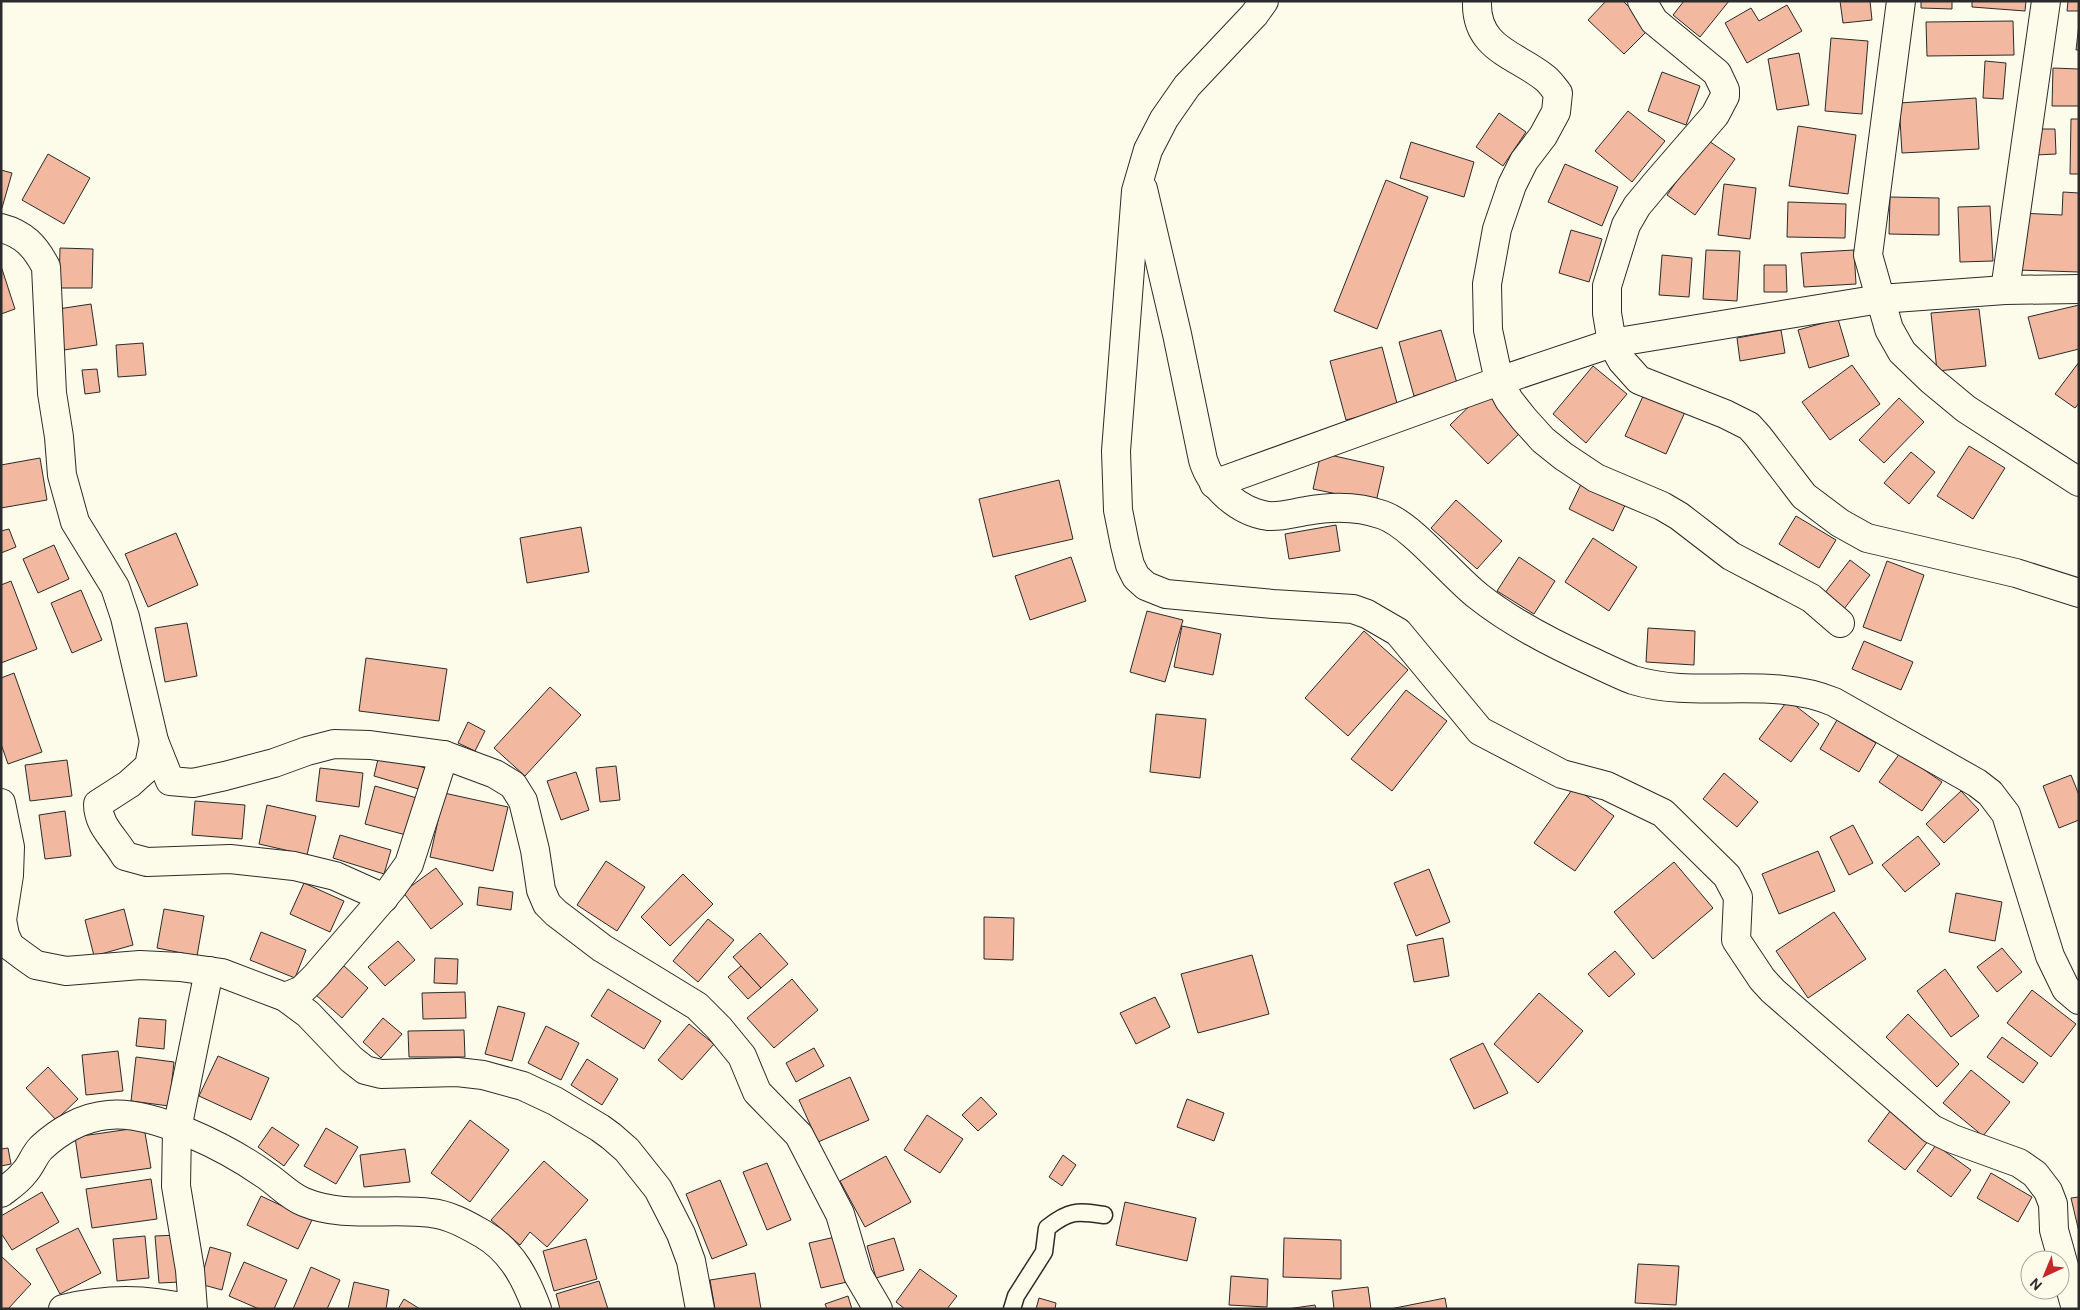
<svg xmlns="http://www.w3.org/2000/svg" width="2080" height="1310" font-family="'DM Sans',sans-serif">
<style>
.building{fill:#f2b8a0;stroke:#2b2b2b}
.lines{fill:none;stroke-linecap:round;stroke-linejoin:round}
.service-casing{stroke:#2b2b2b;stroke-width:19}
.minor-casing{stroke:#2b2b2b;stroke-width:30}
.service{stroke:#fdfbea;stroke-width:16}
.minor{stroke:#fdfbea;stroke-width:28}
</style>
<rect width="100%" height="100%" fill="#fdfbea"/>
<g class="building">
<polygon points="1606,1 1623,1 1650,28 1624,54 1588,20"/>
<polygon points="1684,1 1729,1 1700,37 1673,15"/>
<polygon points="1840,1 1870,1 1872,20 1843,23"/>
<polygon points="1921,1 1952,1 1952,9 1921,8"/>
<polygon points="1972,1 2026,1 2025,11 1972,7"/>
<polygon points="2068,1 2079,1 2079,11 2067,11"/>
<polygon points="1787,5 1802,31 1747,63 1725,23 1751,8 1759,21"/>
<polygon points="2013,21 2014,55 1927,56 1926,22"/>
<polygon points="2079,24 2079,50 2076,50"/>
<polygon points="1831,38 1868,41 1862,114 1825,111"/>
<polygon points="1799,53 1809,105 1777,110 1768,59"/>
<polygon points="1985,61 2006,63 2003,99 1983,98"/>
<polygon points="2053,68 2079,69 2079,106 2052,106"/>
<polygon points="1662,72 1700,86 1686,125 1648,111"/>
<polygon points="1976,98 1979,149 1902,153 1899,103"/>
<polygon points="1628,111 1665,141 1632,182 1595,151"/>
<polygon points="1499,113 1526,132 1503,166 1476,147"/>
<polygon points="2071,119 2079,119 2079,174 2070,174"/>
<polygon points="1798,126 1856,135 1848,194 1789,186"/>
<polygon points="2035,129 2055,129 2056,154 2036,155"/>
<polygon points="1706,139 1735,159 1695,215 1667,195"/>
<polygon points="1411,142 1474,162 1464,197 1400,178"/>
<polygon points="48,154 90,178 64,224 22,200"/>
<polygon points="1565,164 1618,187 1602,226 1548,202"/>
<polygon points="1,170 12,173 2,208 1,207"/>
<polygon points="1386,180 1428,197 1377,329 1334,311"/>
<polygon points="1724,184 1756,188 1750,239 1718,235"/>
<polygon points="2063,192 2079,193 2079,272 2017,270 2019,213 2062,215"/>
<polygon points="1890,197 1939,198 1939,235 1889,234"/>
<polygon points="1788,202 1846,204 1845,238 1787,237"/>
<polygon points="1990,206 1993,261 1960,262 1958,207"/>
<polygon points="1571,230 1602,239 1589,282 1559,273"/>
<polygon points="60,248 93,249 92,288 59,288"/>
<polygon points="1706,250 1740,251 1737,301 1703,299"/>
<polygon points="1854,250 1856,284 1804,287 1801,253"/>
<polygon points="1662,255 1692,258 1689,297 1659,295"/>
<polygon points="1764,265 1786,265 1787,292 1764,292"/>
<polygon points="1,266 15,309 1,314"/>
<polygon points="91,304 97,345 64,350 58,309"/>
<polygon points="2079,305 2079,349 2039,359 2028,317"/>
<polygon points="1979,309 1986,366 1937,371 1931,313"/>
<polygon points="1838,319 1849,356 1809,368 1798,330"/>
<polygon points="1441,330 1457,383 1414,396 1399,342"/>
<polygon points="1781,330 1785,353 1740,361 1737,338"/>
<polygon points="143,343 146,375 118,377 116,345"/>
<polygon points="1382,347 1398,407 1346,420 1330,361"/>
<polygon points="2079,362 2079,403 2075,408 2055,394"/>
<polygon points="1852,365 1880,404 1830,440 1802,402"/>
<polygon points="1593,366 1627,394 1586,443 1553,414"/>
<polygon points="97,369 100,392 85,394 82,370"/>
<polygon points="1485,391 1523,430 1488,464 1450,425"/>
<polygon points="1644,394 1685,412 1666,454 1625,436"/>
<polygon points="1899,398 1924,422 1884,463 1859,440"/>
<polygon points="1969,446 2005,468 1973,519 1937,496"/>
<polygon points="1911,452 1935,472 1909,504 1884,483"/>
<polygon points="1321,453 1384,467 1376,502 1313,489"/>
<polygon points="40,458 47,500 1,508 1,465"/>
<polygon points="1059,480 1073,539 993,557 979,499"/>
<polygon points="1583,480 1627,501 1613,531 1569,509"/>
<polygon points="1456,500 1502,541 1477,569 1431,528"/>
<polygon points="1796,516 1836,540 1819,568 1779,544"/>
<polygon points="1336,525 1340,551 1289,559 1285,534"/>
<polygon points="581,527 589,572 527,583 520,538"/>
<polygon points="9,529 16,547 1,553 1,531"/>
<polygon points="176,533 198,585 148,607 125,554"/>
<polygon points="1593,538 1637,567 1609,611 1565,582"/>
<polygon points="54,545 69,579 38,593 23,559"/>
<polygon points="1071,557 1086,601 1030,620 1015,576"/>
<polygon points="1519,557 1555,581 1534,614 1497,591"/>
<polygon points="1850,560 1870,575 1844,609 1824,594"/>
<polygon points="1887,561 1924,575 1901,641 1863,627"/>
<polygon points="11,581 37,649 1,663 1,585"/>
<polygon points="81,590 102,640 72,653 51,603"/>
<polygon points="1147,611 1183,620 1165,682 1130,672"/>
<polygon points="187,623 197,676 165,682 155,628"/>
<polygon points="1182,626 1221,634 1213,675 1174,667"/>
<polygon points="1648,628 1695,631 1694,665 1646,662"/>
<polygon points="1364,631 1408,670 1348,736 1305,698"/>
<polygon points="1864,641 1913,662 1901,690 1852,669"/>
<polygon points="366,658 447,669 439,721 359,711"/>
<polygon points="14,673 42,752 8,764 1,744 1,678"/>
<polygon points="550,687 581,715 525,776 494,748"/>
<polygon points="1406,690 1447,721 1392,791 1351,759"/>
<polygon points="1788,700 1819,724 1791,762 1759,739"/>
<polygon points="1156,714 1206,719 1200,778 1150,772"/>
<polygon points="1837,720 1876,743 1859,772 1820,749"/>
<polygon points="468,722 485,731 475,751 458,743"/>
<polygon points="1900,753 1942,782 1922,811 1879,782"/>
<polygon points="379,755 429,769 422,790 374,776"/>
<polygon points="67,760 72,796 30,801 25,765"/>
<polygon points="616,766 620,800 600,802 596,768"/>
<polygon points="320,768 363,773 359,807 316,801"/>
<polygon points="576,772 589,810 561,820 547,781"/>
<polygon points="1724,773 1758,802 1737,827 1703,799"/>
<polygon points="2071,775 2079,795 2079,820 2059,828 2043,786"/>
<polygon points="375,786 417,798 406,835 365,824"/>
<polygon points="1574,787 1614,816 1575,871 1534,843"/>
<polygon points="1961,791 1979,810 1944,843 1926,824"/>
<polygon points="444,793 508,807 493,871 430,857"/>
<polygon points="195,801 245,805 242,839 192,835"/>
<polygon points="267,805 316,816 307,855 259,844"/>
<polygon points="65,811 71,856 45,859 39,815"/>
<polygon points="1853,825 1873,863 1849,875 1830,837"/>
<polygon points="340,835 391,850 384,874 333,858"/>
<polygon points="1918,836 1940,864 1905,892 1882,865"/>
<polygon points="1818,851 1835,891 1779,914 1762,874"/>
<polygon points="606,861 645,887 617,931 577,905"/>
<polygon points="1674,862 1713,908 1653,959 1614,912"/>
<polygon points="436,868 463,904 431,929 403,892"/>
<polygon points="1429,869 1450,922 1416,936 1394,883"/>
<polygon points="683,874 713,904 670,946 641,917"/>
<polygon points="304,883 344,901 330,932 290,914"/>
<polygon points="479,887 513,892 511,910 477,905"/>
<polygon points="1956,893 2002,902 1995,941 1949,932"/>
<polygon points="124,909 133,945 94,956 85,920"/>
<polygon points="164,909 204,916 197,956 157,948"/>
<polygon points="1834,912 1866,959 1808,998 1776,951"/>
<polygon points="984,917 1014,918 1013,960 984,959"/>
<polygon points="708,919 734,940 698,982 673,961"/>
<polygon points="261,932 306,950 295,978 250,960"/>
<polygon points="760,933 788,964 761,988 733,957"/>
<polygon points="1443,938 1449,976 1414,982 1407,945"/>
<polygon points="398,941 415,960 385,986 368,967"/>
<polygon points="2002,948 2022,972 1997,992 1977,967"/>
<polygon points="1615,951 1635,974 1609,997 1588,974"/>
<polygon points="1252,955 1269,1014 1198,1033 1181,974"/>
<polygon points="435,958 458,959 457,984 434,983"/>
<polygon points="343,965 368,988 342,1018 316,995"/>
<polygon points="741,966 761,988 748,999 728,977"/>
<polygon points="1945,969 1979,1016 1951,1037 1917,991"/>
<polygon points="792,979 818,1010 774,1048 747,1018"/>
<polygon points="608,989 661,1021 644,1049 591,1016"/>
<polygon points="2032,990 2076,1024 2051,1057 2007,1023"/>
<polygon points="465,992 466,1018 423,1019 422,993"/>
<polygon points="1539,993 1583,1031 1538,1083 1494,1044"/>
<polygon points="1155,997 1170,1027 1136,1044 1120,1013"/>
<polygon points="498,1006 525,1013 512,1061 485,1054"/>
<polygon points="1908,1014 1959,1064 1937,1087 1886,1037"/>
<polygon points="139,1018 166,1020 164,1049 136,1046"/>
<polygon points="383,1018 402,1034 381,1058 363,1042"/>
<polygon points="689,1024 714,1044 682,1080 658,1060"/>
<polygon points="546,1026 579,1043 561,1080 528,1063"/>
<polygon points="464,1030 465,1057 409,1057 408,1031"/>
<polygon points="2002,1037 2038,1063 2023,1083 1987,1057"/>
<polygon points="1483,1043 1508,1093 1474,1109 1450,1059"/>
<polygon points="814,1048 824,1066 796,1082 786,1063"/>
<polygon points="118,1051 123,1091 86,1095 82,1055"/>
<polygon points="218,1056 269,1078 251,1120 199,1096"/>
<polygon points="136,1057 174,1062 169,1106 131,1101"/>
<polygon points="587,1059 618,1079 602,1105 571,1085"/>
<polygon points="48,1067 78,1099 56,1120 26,1088"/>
<polygon points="1971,1070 2010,1102 1983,1136 1943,1103"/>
<polygon points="850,1077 869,1120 818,1142 799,1100"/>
<polygon points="981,1097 997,1114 978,1131 962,1115"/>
<polygon points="1187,1099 1224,1113 1214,1141 1177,1127"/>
<polygon points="1891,1110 1929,1140 1905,1170 1868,1141"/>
<polygon points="927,1115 963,1139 940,1173 904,1150"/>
<polygon points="470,1120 509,1150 470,1202 431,1173"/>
<polygon points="144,1127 151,1168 81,1178 75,1137"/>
<polygon points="272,1127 299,1145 284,1166 258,1147"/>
<polygon points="326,1128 358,1147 336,1184 304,1166"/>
<polygon points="1936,1145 1971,1170 1951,1197 1917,1171"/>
<polygon points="8,1148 11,1164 1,1166 1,1149"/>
<polygon points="405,1149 410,1182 364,1187 360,1155"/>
<polygon points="1063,1155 1076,1165 1062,1186 1049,1177"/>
<polygon points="886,1156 911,1202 865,1227 840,1181"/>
<polygon points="544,1161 588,1200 547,1247 530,1232 520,1245 491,1220"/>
<polygon points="767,1163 791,1220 767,1230 743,1172"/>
<polygon points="1991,1173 2032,1197 2018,1222 1977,1198"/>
<polygon points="151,1179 157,1219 92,1228 86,1189"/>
<polygon points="720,1180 747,1245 712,1259 686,1194"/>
<polygon points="42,1192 59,1222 12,1250 1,1233 1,1216"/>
<polygon points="261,1196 312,1220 298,1249 247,1225"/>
<polygon points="2079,1197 2079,1232 2071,1198"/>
<polygon points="1125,1202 1196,1218 1187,1261 1116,1245"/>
<polygon points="78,1228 101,1273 60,1294 36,1249"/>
<polygon points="177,1235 181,1282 159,1283 155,1236"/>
<polygon points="145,1236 149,1278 117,1281 113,1239"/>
<polygon points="835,1237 847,1282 821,1288 809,1243"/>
<polygon points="894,1238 904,1270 876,1278 867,1246"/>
<polygon points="1284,1238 1341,1240 1341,1279 1283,1277"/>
<polygon points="586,1239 597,1279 554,1291 543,1251"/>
<polygon points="210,1247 231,1253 222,1290 200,1284"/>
<polygon points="1,1256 31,1284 8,1309 1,1309"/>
<polygon points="244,1262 287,1280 274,1309 259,1309 229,1296"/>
<polygon points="1638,1264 1679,1266 1676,1305 1635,1303"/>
<polygon points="311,1267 340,1280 327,1309 293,1309"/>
<polygon points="920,1269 957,1296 947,1309 905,1309 896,1302"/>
<polygon points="755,1273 761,1309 715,1309 710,1280"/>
<polygon points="1231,1276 1268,1279 1267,1307 1229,1305"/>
<polygon points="599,1281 608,1309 560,1309 556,1294"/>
<polygon points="354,1282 389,1290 386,1309 348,1309"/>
<polygon points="1368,1287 1371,1309 1334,1309 1332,1291"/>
<polygon points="848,1296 852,1309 827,1309 825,1304"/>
<polygon points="1039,1298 1056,1303 1055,1309 1036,1309"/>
<polygon points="1445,1298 1447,1309 1390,1309"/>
<polygon points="404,1299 420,1309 398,1309"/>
<polygon points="1315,1305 1316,1309 1287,1309"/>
</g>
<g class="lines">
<g class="service-casing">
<path id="service" d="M1012,1309L1016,1296L1044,1252L1047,1228C1069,1210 1077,1211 1104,1215"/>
</g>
<g class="minor-casing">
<g id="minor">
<polyline points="1264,1 1254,15 1187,86 1164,119 1148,150 1136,191 1116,451 1118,510 1125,545 1130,565 1136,577 1146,586 1166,594 1273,604 1353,609 1367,614 1398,632 1480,731 1562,774 1607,786 1663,813 1727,876 1738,897 1736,940 1762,979 1773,991 1932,1129 1953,1139 2019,1163 2035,1174 2048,1191 2053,1204 2054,1230 2076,1309"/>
<path d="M1477,1C1475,49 1517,55 1545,78C1550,82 1554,88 1558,93L1556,112L1543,136L1524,161L1512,185L1497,229L1487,284L1488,330L1499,381L1509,400L1524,419L1543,440L1563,456L1596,478L1662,506L1679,516L1731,556L1811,598L1840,623"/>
<polyline points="1642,1 1654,21 1717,73 1725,90 1725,96 1715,115 1657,182 1637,206 1626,225 1607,286 1607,313 1612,343 1622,361 1639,380 1725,414 1749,426 1758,436 1804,496 1840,523 1867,538 2016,573 2079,593"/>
<polyline points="1901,1 1868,255 1889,329 1902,352 1931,380 1966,409 2079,482"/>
<path d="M1143,189L1177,334L1203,460C1211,487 1239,512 1268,516C1281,517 1294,513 1306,511C1332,506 1358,506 1383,515C1413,526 1451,575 1478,596C1513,624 1555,645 1595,663C1608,669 1620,675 1633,680C1698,700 1770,675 1834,702L1977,783L1990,793L2006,814L2050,956L2066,989L2079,1000"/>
<path d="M1,228C24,234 35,246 46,267L52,393L59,437L62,475L75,522L115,587L125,617L154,741L170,781L193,783L225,776L274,763L307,751L334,744L370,745L444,755L495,774L513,785L523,801L535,850L541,890L547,904L556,913L602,948L697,1006L719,1028L742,1056L757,1092L799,1135L840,1214L858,1275L878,1309"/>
<polyline points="2005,290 2046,1"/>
<polyline points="1214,484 1499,381 1612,343 1880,299 2005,290 2079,289"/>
<path d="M154,741L149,766L129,784L98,804C98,826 115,838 125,856L147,862L230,859L294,866L335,876L384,898"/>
<polyline points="1,803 10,847 9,875 2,920 5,935 10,946 22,955 36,965 66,971 140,965 180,967 222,973 285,997 308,1014 351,1059 365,1070 381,1074 457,1072 483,1075 523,1086 555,1101 600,1128 611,1136 627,1150 658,1189 681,1234 691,1261 700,1309"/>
<polyline points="285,997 302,990 316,976 391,889 409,864 444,755"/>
<path d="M1,1193C9,1187 18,1181 24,1173C31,1166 34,1155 41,1148C59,1131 83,1117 108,1115C153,1110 227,1148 264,1174C278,1183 289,1196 304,1202C345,1219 389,1207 431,1213C450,1215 467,1225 483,1234C512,1251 526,1279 537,1309"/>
<path d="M63,1309C106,1298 146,1298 189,1309"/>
<polyline points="193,1309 190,1270 176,1186 177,1129 209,971"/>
</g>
</g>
<use href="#service" class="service"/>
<use href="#minor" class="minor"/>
</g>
<rect width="2080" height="1310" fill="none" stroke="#2b2b2b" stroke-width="5"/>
<g transform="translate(2045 1275) rotate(224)"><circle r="24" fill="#fdfbea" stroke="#a9a89e"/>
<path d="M0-4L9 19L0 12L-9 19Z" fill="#c62828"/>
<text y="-8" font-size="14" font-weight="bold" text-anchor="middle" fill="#2b2b2b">N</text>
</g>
</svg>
